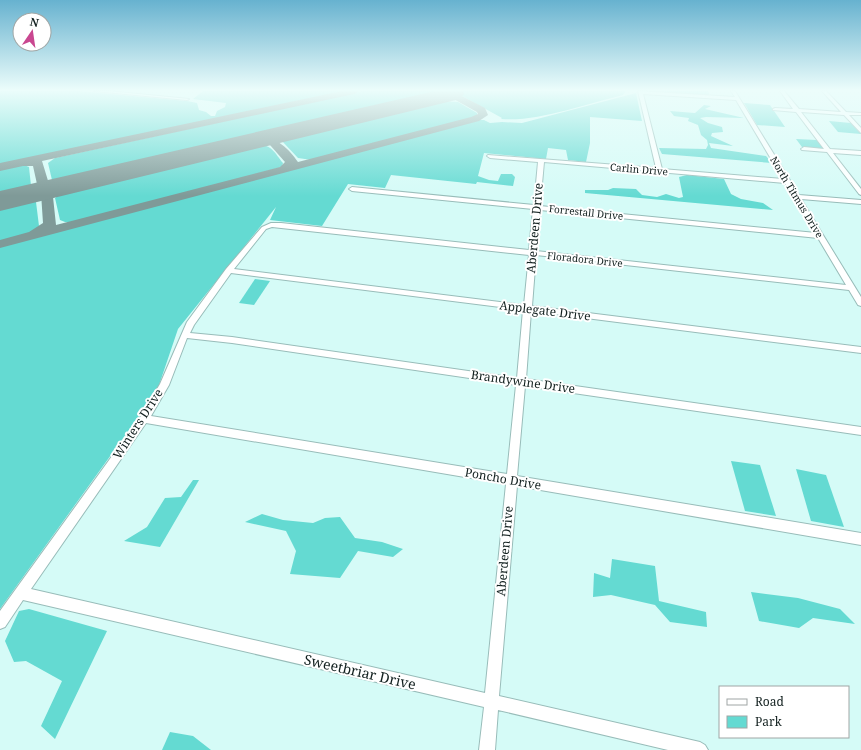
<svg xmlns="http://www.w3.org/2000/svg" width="861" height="750" font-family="'Noto Serif',serif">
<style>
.green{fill:#64dad2}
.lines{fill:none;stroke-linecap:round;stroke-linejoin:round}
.taxiway{fill:#7f9a98;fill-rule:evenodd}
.runway{fill:#7f9a98;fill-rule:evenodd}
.minor-casing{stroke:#98bcb9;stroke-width:2}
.minor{fill:#fff;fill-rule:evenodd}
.labels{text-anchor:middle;stroke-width:4;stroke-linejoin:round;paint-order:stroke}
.far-street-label{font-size:10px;fill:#12201f;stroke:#fff}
.street-label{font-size:12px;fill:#12201f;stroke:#fff}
.near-street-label{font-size:14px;fill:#12201f;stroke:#fff}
</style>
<rect width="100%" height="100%" fill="#d5fbf7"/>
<g class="green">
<polygon points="0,91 79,91 187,101 197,103 199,110 206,112 211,116 215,116 217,111 225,107 226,103 193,99 203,91 349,91 0,166"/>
<polygon points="362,91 438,91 437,94 433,96 67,181 57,182 52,180 48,163 55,158"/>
<path d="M453,91H626L623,95C586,104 538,122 501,119L502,118Z"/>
<polygon points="644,91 708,91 709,94 708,96"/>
<polygon points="636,93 642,121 590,117 590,143 586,162 568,160 566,150 548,148 546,159 484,153 478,176 489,180 498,181 501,174 512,174 515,177 513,186 477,182 476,184 391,175 385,188 348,184 322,226 270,220 276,207 178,329 157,391 0,609 0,247 479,120 484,120 490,123 502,122 522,123"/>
<polygon points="439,101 458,102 477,113 477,115 474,117 312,160 298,158 282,141 289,137"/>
<polygon points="744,103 770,105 785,127 757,125"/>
<polygon points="704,105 711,106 705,109 744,118 706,117 700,118 708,123 722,127 723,132 712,133 711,136 733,146 709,143 711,148 766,156 772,163 662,154 659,148 706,149 708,145 707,140 701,135 698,125 688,121 689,118 674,116 670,111 695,113"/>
<polygon points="829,121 851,123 861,134 838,132"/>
<polygon points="796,139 817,140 824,149 802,147"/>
<path d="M256,145C272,144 274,152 283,163L282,167L74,222H65L60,220L55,198L65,191Z"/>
<polygon points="24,165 29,167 31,186 27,189 0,196 0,169"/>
<polygon points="687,175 724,179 731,194 741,199 763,203 773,210 585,193 585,190 608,190 613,188 636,189 642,195 657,197 666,194 679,198 683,197 679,177"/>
<path d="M22,201L36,202L39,226C30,237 13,238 0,241V206Z"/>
<polygon points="255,279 270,281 254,305 239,303"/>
<polygon points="731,461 760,465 776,516 745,511"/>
<polygon points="796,469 826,475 844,527 811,521"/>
<polygon points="193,480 199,480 160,547 124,541 147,527 165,498 181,497"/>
<polygon points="262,514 283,520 313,523 325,518 340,517 355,538 382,542 403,549 393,557 358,551 340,578 290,574 296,551 286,531 245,522"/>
<polygon points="612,559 655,566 659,601 706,612 707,627 670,622 655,605 611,595 593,597 594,573 610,578"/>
<polygon points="751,592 798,598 840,609 855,624 813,618 799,628 759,621"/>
<polygon points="29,609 107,631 55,739 41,726 62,681 26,661 14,662 5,641 19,611"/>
<polygon points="170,732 193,736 211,750 162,750"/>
</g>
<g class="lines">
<path class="taxiway" d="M342,91H359L354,94L42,161L49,184L44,191L57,184H65L67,187L65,190L53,197L56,225L280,167L285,162L270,145L253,142L252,140L253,138C272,133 288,147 298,162L471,117L478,114L477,112L443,93L442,91H452L485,108L488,115L479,121L0,248V240L29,232L43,223L41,193L26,199L21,198L20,195C24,189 32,189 37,184L33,166H23L0,171V163Z"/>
<polygon class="runway" points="435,91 462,91 464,94 460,99 0,211 0,191"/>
<g class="minor-casing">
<g id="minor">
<polygon points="94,91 108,91 189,99 187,100"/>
<path d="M638,91L735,97L731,91H735L799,195L861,200V204L801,199L861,297V306L858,305L849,290L536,255L532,306L861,347V353L531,311L526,379L861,427V435L525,386L517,476L861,533V545L517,486L499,696L700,742L705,745L708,750H668L498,710L495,750H479L484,707L23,600L5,627L0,629V611L141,416L160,384L187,322L226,269L262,227L271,223H281L529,250L533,209L352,191L349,189L352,187L534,205L538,162L490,158L487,156L488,155L656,168ZM643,94L736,100L783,179L662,169ZM544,162L785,183L816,233L540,206ZM540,210L818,238L846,285L536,251ZM272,227L529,255L524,305L234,269L266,229ZM231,273L523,310L517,378L232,337L190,333L194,325ZM187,338L232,343L516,385L507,474L151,416L169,385ZM146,423L506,484L485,693L31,589Z"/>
<polygon points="780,91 784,91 799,109 841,112 822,91 826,91 846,112 861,113 861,115 849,115 861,128 861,133 844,115 801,112 830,149 861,151 861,155 833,153 861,189 861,195 859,194 827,152 802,150 801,149 804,147 824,149 796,112 773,110 773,109 775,108 793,109"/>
</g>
</g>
<use href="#minor" class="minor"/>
</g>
<linearGradient id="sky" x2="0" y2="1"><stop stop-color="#67b2cf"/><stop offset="0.46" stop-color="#ecfdfb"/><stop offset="1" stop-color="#ecfdfb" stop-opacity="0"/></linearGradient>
<rect width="861" height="196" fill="url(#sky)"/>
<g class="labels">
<g class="far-street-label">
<text transform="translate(639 169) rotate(5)" y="4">Carlin Drive</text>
<text transform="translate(797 197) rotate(59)" y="4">North Titmus Drive</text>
<text transform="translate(586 212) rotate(6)" y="4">Forrestall Drive</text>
<text transform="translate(585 259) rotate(6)" y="4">Floradora Drive</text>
</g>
<g class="street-label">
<text transform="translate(535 228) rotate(-85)" y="4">Aberdeen Drive</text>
<text transform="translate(545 311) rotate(7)" y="4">Applegate Drive</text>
<text transform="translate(523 382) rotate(8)" y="4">Brandywine Drive</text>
<text transform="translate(138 424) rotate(-57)" y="4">Winters Drive</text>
<text transform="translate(503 479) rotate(10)" y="4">Poncho Drive</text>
<text transform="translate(505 551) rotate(-85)" y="4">Aberdeen Drive</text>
</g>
<g class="near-street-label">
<text transform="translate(360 672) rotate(13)" y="5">Sweetbriar Drive</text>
</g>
</g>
<rect x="719" y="686" width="130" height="52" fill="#ffffff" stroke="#a0a6a5"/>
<rect x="727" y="699" width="20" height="6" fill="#ffffff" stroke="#a0a6a5"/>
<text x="755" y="706" font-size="12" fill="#12201f">Road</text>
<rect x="727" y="716" width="20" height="12" fill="#64dad2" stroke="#a0a6a5"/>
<text x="755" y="726" font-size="12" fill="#12201f">Park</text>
<g transform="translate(32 32) rotate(13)"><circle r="19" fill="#ffffff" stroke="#a0a6a5"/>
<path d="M0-3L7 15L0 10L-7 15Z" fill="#c94790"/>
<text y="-6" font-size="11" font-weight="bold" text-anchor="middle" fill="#12201f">N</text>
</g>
</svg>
